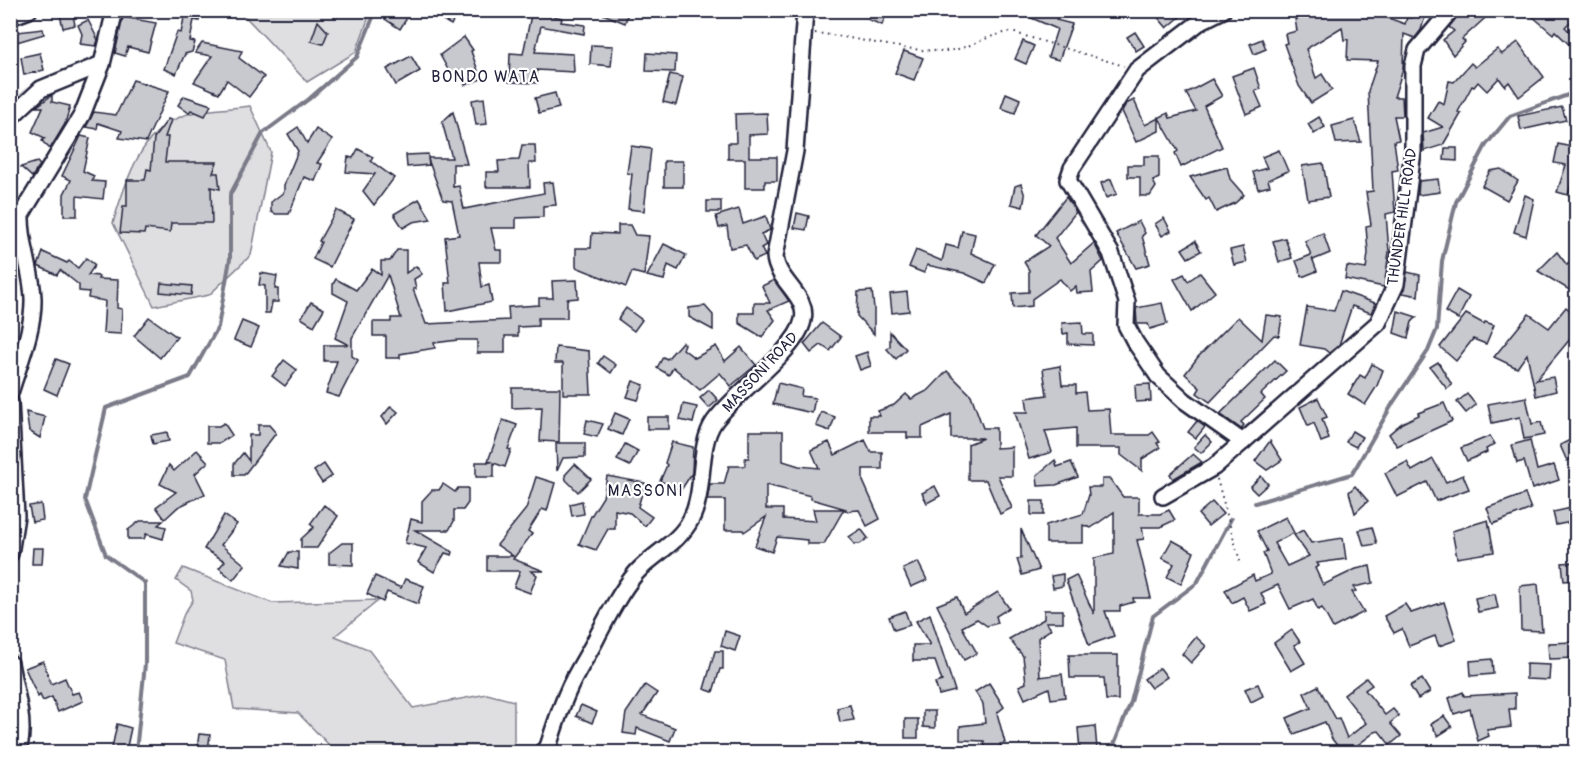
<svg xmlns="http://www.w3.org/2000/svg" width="1587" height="763" font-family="Pangolin,sans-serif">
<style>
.green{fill:#dfdfe2;stroke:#80808e;stroke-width:1.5}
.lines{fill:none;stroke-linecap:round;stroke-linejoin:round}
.stream{stroke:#7a7a88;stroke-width:4}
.building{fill:#c8c8cf;stroke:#22223b;stroke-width:1.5}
.minor-casing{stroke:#22223b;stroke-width:20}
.path{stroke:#22223b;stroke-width:2;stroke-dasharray:1.5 4.5;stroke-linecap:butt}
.minor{stroke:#fff;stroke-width:15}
.labels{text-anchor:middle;stroke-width:4.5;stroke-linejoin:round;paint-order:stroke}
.street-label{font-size:15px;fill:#22223b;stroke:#fff}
.neighbourhood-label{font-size:16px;letter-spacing:1.5px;fill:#22223b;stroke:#fff}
</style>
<rect width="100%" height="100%" fill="#fff"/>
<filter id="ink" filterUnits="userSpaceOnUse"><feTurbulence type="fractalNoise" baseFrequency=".0167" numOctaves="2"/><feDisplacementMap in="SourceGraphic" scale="12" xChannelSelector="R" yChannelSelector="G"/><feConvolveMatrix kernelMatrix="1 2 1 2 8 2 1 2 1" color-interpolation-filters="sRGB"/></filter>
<g filter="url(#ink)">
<g class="green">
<polygon points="240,11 371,11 356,52 307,82"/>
<path d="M250,106L271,152L251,255L209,295L154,306L113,223C125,184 139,134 180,117C198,109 230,109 250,106Z"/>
<polygon points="183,568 272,603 379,600 335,636 368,649 413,708 487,694 514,701 514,752 329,752 330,746 298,713 234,709 225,660 173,643 184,614 193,600 191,591 176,580"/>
</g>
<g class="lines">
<g class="stream">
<polyline points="1255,503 1352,474 1393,403 1428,351 1437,329 1442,261 1456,202 1486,145 1510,116 1576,92"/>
<polyline points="136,752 145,664 145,583 106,555 85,499 106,408 190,377 218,327 230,259 230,195 263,133 309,99 357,57 376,10"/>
<polyline points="1111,752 1131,702 1153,616 1197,583 1231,519"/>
</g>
</g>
<g class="building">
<polygon points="59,10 72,10 75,25 63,28"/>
<polygon points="170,10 201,10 199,21 194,20 190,41 195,42 192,52 185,54 176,74 164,69 177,32 181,33 184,18 169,15"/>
<polygon points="390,10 412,10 400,29 385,19"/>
<polygon points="441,10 459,10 451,25 437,17"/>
<polygon points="532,10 546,10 545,14 562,18 561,22 585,25 584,34 541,26 535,52 573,54 574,72 537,70 537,83 509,82 510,53 523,54"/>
<polygon points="593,10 629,10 625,23"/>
<polygon points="871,10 888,10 882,25 867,19"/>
<polygon points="1013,10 1060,10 1056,20 1072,24 1059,60 1048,57 1057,29"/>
<polygon points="1162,10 1188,10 1167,28 1156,15"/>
<polygon points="1299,10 1377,10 1377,14 1405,24 1407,17 1411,18 1412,10 1427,10 1421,30 1415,38 1404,34 1403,69 1394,97 1402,97 1403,116 1394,116 1399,140 1394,141 1398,170 1392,171 1395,212 1386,214 1389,252 1384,287 1345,279 1347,266 1366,269 1368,253 1366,226 1371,225 1366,192 1373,191 1368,91 1378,61 1347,60 1348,39 1344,40 1342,27 1306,49 1316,78 1322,74 1332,90 1311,103 1299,86 1284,44 1287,43 1285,34 1297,31 1295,19 1302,18"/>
<polygon points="1494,10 1462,39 1465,42 1453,55 1443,40 1454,31 1449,27 1461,11"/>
<polygon points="1525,10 1565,13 1571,10 1576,16 1565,27 1576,38 1576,51 1555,31 1553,34"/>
<polygon points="123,17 156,23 148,52 128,47 125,56 115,53"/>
<polygon points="88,20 98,40 96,46 80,44 82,34 78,25"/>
<polygon points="318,21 328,32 323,44 311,41"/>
<polygon points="17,25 18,32 43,29 44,34 10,44 10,26"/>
<polygon points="1135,32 1144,46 1136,51 1127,37"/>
<polygon points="464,37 473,50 471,51 481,79 465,85 459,70 451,75 440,55"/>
<polygon points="1262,39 1266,49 1254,54 1250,44"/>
<polygon points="1023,41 1034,46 1026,64 1015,59"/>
<polygon points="1518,42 1544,77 1519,97 1509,82 1505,86 1499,78 1487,91 1478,82 1474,87 1472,86 1458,112 1461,114 1443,145 1424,151 1423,133 1443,127 1428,118 1438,101 1444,104 1449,81 1454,82 1471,63 1475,67 1497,49 1502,54"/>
<polygon points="202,43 242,51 239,58 264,77 249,97 227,80 219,93 194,82 212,56 195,53"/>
<polygon points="591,45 613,46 611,66 590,64"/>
<polygon points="904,51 923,58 914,80 895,73"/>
<polygon points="40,53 44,70 24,75 21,57"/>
<polygon points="647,53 676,55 675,72 646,71"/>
<polygon points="411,56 420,71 396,85 387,69"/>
<polygon points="1254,68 1261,89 1255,91 1262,107 1246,114 1232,76"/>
<polygon points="670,74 683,77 676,105 663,102"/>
<polygon points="1212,79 1222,96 1204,106 1222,147 1181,167 1175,153 1178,151 1159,118 1159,131 1136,142 1122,111 1126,104 1134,100 1145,125 1168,113 1170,118 1196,111 1186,93"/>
<polygon points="133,80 169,91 146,142 119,138 122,131 98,123 97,129 86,127 94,112 116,115"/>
<polygon points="555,93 559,108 539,113 535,98"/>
<polygon points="1006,93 1020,99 1015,113 1001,108"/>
<polygon points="52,95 52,102 70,106 65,124 50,149 42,141 45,138 32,132 43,107 36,107"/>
<polygon points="184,96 211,105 205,116 191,110 189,113 178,105"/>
<polygon points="484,98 487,124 476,125 472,100"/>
<polygon points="1562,107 1566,120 1521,130 1518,116"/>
<polygon points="453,112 467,164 453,164 453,187 459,186 464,209 544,193 543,183 553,182 556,205 543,206 543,217 516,218 516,228 491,228 496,250 502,250 502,262 479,262 482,287 489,285 492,302 447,311 445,283 450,283 445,237 459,235 452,201 443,200 428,159 429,165 407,167 406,155 428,154 428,158 452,158 442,122"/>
<polygon points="767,113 768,134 749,135 749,157 777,157 777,181 765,181 765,188 745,188 745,159 728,159 728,143 736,143 735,114"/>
<polygon points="1319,117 1325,127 1314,134 1308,124"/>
<polygon points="168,119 171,120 165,137 168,137 165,162 217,162 213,173 218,173 220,189 211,187 212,223 171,223 170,232 145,229 144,234 120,233 123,206 127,206 127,180 145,180 147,169 151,170 154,138"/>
<polygon points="1354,120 1361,142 1336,143 1332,126"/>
<polygon points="298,127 307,143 316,129 332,140 317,163 322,164 315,181 304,177 289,214 276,214 271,212 271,202 284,192 284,185 298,151 288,134"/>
<polygon points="81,136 90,138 83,171 94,176 92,181 105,182 103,199 77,196 77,216 64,216 64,194 71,180 62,176"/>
<polygon points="1558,144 1576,148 1576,166 1568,195 1557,192 1566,165 1554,163"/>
<polygon points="522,145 535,145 536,163 529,163 530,187 486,187 486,172 499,172 498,161 519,160"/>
<polygon points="631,146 651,149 644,211 628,209 632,174 627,173"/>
<polygon points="1445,148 1457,148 1457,161 1444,160"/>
<polygon points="358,149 373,157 371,161 394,178 374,205 363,191 375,174 346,172 348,157 353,158"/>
<polygon points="1279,150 1288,171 1268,180 1270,186 1258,189 1253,172 1267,168 1262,157"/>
<polygon points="1144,156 1159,156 1159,178 1153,181 1156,187 1150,196 1140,196 1140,177 1128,177 1128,165 1144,165"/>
<rect x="664" y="161" width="19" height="26"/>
<polygon points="37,162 40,165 32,177 21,167"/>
<polygon points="1323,163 1329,197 1308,200 1302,166"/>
<polygon points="1227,167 1230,179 1244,195 1235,203 1216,212 1209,198 1206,200 1190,177"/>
<polygon points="1501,169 1518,181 1507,200 1482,186 1490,171"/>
<polygon points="1111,179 1117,194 1106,198 1101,183"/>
<polygon points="1438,179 1440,192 1418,195 1419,181"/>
<polygon points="1021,184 1025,196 1023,207 1011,204 1015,186"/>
<polygon points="1525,195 1534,199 1526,236 1514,232"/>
<polygon points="1066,197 1076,212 1055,238 1071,263 1094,243 1103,261 1091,272 1093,292 1077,293 1076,286 1070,291 1060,279 1032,299 1032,306 1013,308 1012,293 1029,292 1029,270 1024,262 1049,246 1036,235"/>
<polygon points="419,199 431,219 413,222 403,228 394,214"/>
<rect x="707" y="201" width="14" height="11"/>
<polygon points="739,209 743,224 766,216 770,230 761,234 766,245 761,248 765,256 754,261 746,245 730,248 727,226 719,228 716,216"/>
<polygon points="336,210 354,219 330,267 313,259 321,242 319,241"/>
<polygon points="797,213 809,216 806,230 794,228"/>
<polygon points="1164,218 1171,231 1162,236 1155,224"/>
<polygon points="1139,221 1145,233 1142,236 1150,264 1136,268 1116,233"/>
<polygon points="618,225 630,225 635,235 649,236 644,275 632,272 626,287 576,267 576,248 591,248 592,233 618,234"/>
<polygon points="10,229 18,267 10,268"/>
<polygon points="962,231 975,234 971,253 995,264 986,283 964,273 927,265 924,273 909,267 916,250 942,261 946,245 958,248"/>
<polygon points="1323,233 1330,253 1313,260 1312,258 1317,271 1302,277 1296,261 1311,255 1305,241"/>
<polygon points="1285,238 1292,258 1279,262 1273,241"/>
<polygon points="1195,241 1201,251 1188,258 1182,249"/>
<polygon points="664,244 686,255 678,270 668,265 664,280 647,276"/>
<polygon points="1243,247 1247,262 1234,265 1230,250"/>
<polygon points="397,250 406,250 406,273 416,266 422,274 414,279 416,289 413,289 426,324 509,320 508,307 539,305 539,298 553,298 552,281 577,280 578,298 567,299 567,318 538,318 538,326 518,327 518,336 505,336 505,353 477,353 477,340 458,340 434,343 435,348 400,354 400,358 386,358 386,336 373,336 373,322 391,322 391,318 401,318 388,275 352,338 352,356 358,360 339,397 326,393 337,361 324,361 324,345 349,345 335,338 348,301 333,293 333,284 336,279 356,290 372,269 381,275 381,261 390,261"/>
<polygon points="43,252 67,263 69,261 78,268 86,258 95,265 88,275 99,276 98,279 118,280 117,308 122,309 121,334 103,333 105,301 88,298 89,292 79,291 79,285 60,270 57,275 38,266"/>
<polygon points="1557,252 1567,265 1576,256 1576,294 1538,271"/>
<polygon points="1407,272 1420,275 1418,296 1403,293"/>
<polygon points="261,273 277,276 275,289 278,289 278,302 272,302 270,313 265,313 265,286 259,285"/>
<polygon points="1200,273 1215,292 1192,311 1174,279 1184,274 1188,281"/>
<polygon points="774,280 789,301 768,310 775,320 762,337 739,323 739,313 754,313 754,303 770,303 762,286"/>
<polygon points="161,283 192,286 191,295 160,292"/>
<polygon points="1457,290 1469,297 1458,319 1445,312"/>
<polygon points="872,291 874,308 874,334 857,316 858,292"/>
<polygon points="1341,291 1375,303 1371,313 1352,306 1339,345 1329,353 1324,349 1300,345 1307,307 1334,311"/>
<polygon points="907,292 909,311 892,313 890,294"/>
<polygon points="311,302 324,309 314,326 301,318"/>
<polygon points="1162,303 1167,324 1150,329 1148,324 1137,324 1136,308"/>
<polygon points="705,306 713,315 713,330 689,317 689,308"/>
<polygon points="1566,307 1576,316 1576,332 1536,380 1553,377 1556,391 1536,396 1527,354 1517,368 1494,357 1529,314 1549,328"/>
<polygon points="626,308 642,320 634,331 618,319"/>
<polygon points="1398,311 1417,317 1412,322 1408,338 1394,333"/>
<polygon points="1466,314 1484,324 1485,322 1494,325 1486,344 1473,339 1456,361 1440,347"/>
<polygon points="1266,315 1282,317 1279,336 1274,335 1210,402 1197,393 1200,388 1185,374 1198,357 1238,317 1262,340"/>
<polygon points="149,317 177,337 160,358 134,336"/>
<polygon points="242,321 259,328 251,347 234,340"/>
<polygon points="1082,322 1083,334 1093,334 1093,345 1068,344 1068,333 1063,334 1062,323"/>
<polygon points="822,323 841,337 830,351 821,345 811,353 804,344"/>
<polygon points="890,332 906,349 896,359 887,349 890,346"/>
<polygon points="682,342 685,344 683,349 695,358 716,346 725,361 741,347 756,365 731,386 720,373 700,390 673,367 669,375 657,368 663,357 667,359"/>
<polygon points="556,347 589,351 591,394 563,394 563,363 555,363"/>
<polygon points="867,352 871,366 860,370 855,356"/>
<polygon points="603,356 616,365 611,373 598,363"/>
<polygon points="56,359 69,364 57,395 44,389"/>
<polygon points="284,360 297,370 285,386 272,376"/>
<polygon points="1275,360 1286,371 1261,394 1265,399 1241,422 1244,425 1241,429 1220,414"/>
<polygon points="1438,362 1452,385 1447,389 1430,367"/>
<polygon points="1372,364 1383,370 1377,386 1365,405 1348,394 1360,375 1365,378"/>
<polygon points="1060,366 1062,385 1076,385 1076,393 1085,392 1087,410 1109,409 1111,435 1149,435 1153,432 1160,442 1157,443 1160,448 1142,459 1142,471 1121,455 1121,448 1076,448 1076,428 1045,431 1052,452 1029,459 1015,412 1028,412 1026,398 1047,395 1043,369"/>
<polygon points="947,371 971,395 983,428 996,428 996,448 1012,447 1012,476 998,476 1012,508 1000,514 986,480 968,480 968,444 983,438 951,438 951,414 922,427 922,438 907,438 907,432 869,432 869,416 880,416 878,411 894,405 906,394 911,399 929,390"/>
<polygon points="633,381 644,385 638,400 627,397"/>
<polygon points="778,383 802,389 801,396 815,398 812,413 773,404"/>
<polygon points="1150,384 1151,401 1136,402 1135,385"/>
<polygon points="512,388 560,388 559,442 540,441 542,407 512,408"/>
<polygon points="709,390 718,400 709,408 700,398"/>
<polygon points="1467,394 1476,405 1466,413 1457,402"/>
<polygon points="1526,397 1532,424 1541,422 1544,435 1524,439 1520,417 1492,423 1488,404"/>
<polygon points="1318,398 1327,417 1322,419 1329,439 1321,442 1314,423 1308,426 1300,407"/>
<polygon points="1444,403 1452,421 1397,446 1389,434 1402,423 1419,415 1418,413"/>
<polygon points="683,404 697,407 693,423 680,420"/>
<polygon points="391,406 398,412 387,424 382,417"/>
<polygon points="26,412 45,417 40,438 29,431"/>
<polygon points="821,412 835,417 830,431 816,426"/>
<polygon points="615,413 629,419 622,435 608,429"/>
<rect x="647" y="417" width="22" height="12"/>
<polygon points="503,420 517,425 508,449 511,450 505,467 494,463 494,477 476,477 476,462 492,462 488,461"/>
<polygon points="587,420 603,424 597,437 584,434"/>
<polygon points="1197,421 1205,427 1196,438 1188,432"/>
<polygon points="224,423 232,435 220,443 207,443 207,426 219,426"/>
<polygon points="258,425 269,425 276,433 244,475 234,475 234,464 243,453 249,461 249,435 258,435"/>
<polygon points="749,431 783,431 783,461 799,466 819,468 811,450 829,442 835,455 865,440 871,452 882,452 882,469 863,469 863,481 880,519 867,526 859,510 845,511 846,509 811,499 811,496 766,485 766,509 783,509 783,519 816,521 813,509 844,509 824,544 807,544 807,540 777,537 772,552 755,546 766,517 744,532 743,530 725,530 725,500 707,500 710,484 724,484 729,466 745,466 745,458 749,458"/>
<polygon points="1352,431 1362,437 1356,447 1346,442"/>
<polygon points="167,432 169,441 153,444 151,435"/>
<polygon points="1205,435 1212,442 1201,453 1194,447"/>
<polygon points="1490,436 1495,444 1486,449 1487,452 1467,461 1461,448"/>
<polygon points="1576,437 1576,456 1567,461 1560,445"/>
<polygon points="1530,440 1537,470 1554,465 1559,480 1532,489 1524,461 1517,463 1512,445"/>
<polygon points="1270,441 1282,460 1267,470 1255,461"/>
<polygon points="672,442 693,447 692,473 681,490 660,481 667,465 665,463"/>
<polygon points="556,443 585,443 585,457 563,458 557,471"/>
<polygon points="625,444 638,451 630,466 617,460"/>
<polygon points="197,450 208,462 195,474 205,494 178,507 165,519 156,507 176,492 160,484 169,465 174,471"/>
<polygon points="1193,454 1202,462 1173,479 1170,474"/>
<polygon points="1433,459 1446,482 1463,475 1469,489 1436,501 1427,482 1397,497 1385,473 1407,462 1412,471"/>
<polygon points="1055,460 1057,467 1071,462 1078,477 1056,485 1038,486 1037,475"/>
<polygon points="324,464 332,476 322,483 314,471"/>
<polygon points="575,464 591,479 578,492 566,480 565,475"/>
<polygon points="607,476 645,483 638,507 652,517 645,526 630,513 615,510 615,529 608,529 596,550 579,544 591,516 603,497"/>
<polygon points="1261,476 1268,484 1257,494 1250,487"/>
<polygon points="536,477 555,483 547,511 542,509 528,531 532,534 513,559 544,571 531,571 537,575 530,593 514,587 520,571 487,571 487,556 513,556 497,545 526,509"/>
<polygon points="1102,479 1110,479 1123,497 1139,497 1139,514 1160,514 1169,510 1175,520 1160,527 1142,527 1144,539 1137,540 1151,598 1133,598 1134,602 1120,606 1120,611 1105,611 1114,636 1089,645 1066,580 1076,575 1094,614 1094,558 1114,554 1114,512 1091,528 1083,525 1083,543 1046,543 1046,525 1083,514 1089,495 1088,487 1102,487"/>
<polygon points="443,484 455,492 458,488 468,488 468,503 463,510 454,510 454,521 449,530 415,530 453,552 452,555 445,553 434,572 418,562 426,548 405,543 411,519 422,522 422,501 432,490 439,490"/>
<polygon points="935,486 940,496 927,503 922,493"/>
<polygon points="1355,486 1368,501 1355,513 1349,492"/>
<polygon points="1525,494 1531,509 1493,524 1487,508"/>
<polygon points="582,501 584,514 572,516 570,504"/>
<rect x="1031" y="501" width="13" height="14"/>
<polygon points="1212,502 1223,514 1208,526 1198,514"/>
<polygon points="41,504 43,520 32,522 29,506"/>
<polygon points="324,505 338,516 317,548 301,548 301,539 314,527 310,524"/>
<polygon points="1576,507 1576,521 1556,525 1553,512"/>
<polygon points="224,515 237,524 221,545 245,565 233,580 219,568 225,561 204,549"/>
<polygon points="1286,517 1294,533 1274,543 1287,566 1309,556 1294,535 1303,530 1311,543 1343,538 1346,559 1317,563 1319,566 1315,568 1323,585 1356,569 1370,566 1373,583 1354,587 1356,591 1352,592 1364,612 1333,628 1322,608 1318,610 1313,599 1290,609 1278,585 1261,593 1266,604 1250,611 1243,597 1232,603 1225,590 1253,575 1255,581 1271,574 1263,553 1267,551 1257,531"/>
<polygon points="1488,520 1494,552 1457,558 1452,531"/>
<polygon points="140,521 163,521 158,525 166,527 163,539 146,534 144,539 128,539 128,530"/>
<polygon points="1372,527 1377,544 1364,546 1359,530"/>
<polygon points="861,529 868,538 860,544 854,544 849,537"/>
<polygon points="1021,529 1039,570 1022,575 1017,559 1021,558"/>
<polygon points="1172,540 1194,552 1181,584 1167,577 1174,564 1162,558"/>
<polygon points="342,543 353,543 353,565 329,564 329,553"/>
<polygon points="33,548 43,548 42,564 32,564"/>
<polygon points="289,552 298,552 298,569 281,566"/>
<polygon points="918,562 927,580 911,587 903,569"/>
<polygon points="1576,562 1576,580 1564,581 1562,563"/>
<polygon points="1063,574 1063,586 1053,588 1051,576"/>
<polygon points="375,576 401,588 405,579 424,586 418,604 387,592 383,602 367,594"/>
<polygon points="1538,584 1542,631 1521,630 1520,586"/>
<polygon points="998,592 1009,608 996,616 998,623 987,626 977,619 962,627 977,653 964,660 937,605 957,597 964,613"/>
<polygon points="1495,594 1498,608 1478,612 1475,598"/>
<polygon points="1444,602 1456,640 1439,646 1435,636 1409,646 1402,629 1394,633 1384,616 1405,604 1411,613"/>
<polygon points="1044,610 1063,610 1063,622 1046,622 1051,629 1038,638 1040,677 1062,674 1065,697 1051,699 1049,688 1025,699 1019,686 1026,683 1023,656 1009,639 1044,619"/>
<polygon points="905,611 910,625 894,630 889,617"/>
<polygon points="930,614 955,691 939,695 935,683 942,681 935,661 913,661 913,645 930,645 916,621"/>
<polygon points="1292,630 1300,642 1294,645 1305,663 1291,671 1274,643"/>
<polygon points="725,631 740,636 735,651 721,646"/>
<polygon points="1196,637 1206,646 1191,663 1182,654"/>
<polygon points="1576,642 1576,658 1549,659 1548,643"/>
<polygon points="715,651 723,651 723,669 720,669 713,692 704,689"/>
<polygon points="1069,655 1118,655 1118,700 1106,700 1104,678 1070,678"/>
<polygon points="1492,659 1493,674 1471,676 1470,661"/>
<polygon points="43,661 51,684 65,678 72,694 79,692 83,701 58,712 52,697 43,701 40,695 38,697 25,668"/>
<polygon points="1526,664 1550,665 1549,680 1526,679"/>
<polygon points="1160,668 1167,677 1151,688 1144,679"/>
<polygon points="1366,678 1372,685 1365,690 1385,715 1393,709 1399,716 1390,723 1401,736 1390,745 1379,731 1375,732 1347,753 1343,753 1332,739 1325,722 1294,734 1287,718 1311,708 1304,693 1318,686 1336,719 1339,718 1347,738 1366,723 1344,695"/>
<polygon points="1422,679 1430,692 1418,699 1410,686"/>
<polygon points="989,683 1004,707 997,713 1005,743 1000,744 1003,753 987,753 984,741 960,740 960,726 985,723 983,704 975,692"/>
<polygon points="1258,684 1263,696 1251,702 1245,689"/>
<polygon points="645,685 657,693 642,715 675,728 670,741 637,728 636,735 623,733 626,713"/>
<polygon points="1463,692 1464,696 1515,693 1515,709 1509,709 1511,727 1487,730 1489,736 1478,741 1470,709 1454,714 1449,698"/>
<polygon points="581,705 597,712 592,723 576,716"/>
<polygon points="850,705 854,720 840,722 837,708"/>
<polygon points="923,711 935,711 935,728 923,727"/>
<polygon points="1444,716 1452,727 1438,736 1431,724"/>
<rect x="905" y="719" width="13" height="19"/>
<polygon points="117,724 131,728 126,751 112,748"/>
<polygon points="1095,726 1097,749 1080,751 1078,728"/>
<polygon points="199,734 210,735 208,750 197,749"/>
</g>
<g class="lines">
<g class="minor-casing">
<g id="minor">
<polyline points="1223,10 1201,21 1137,70 1072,168 1068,180 1111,253 1127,302 1126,325 1135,342 1158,376 1185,401 1243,442"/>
<polyline points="10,17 29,10"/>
<polyline points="10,118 41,89 102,64"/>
<path d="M10,393C19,363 34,329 33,298C32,270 20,244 21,215L82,115L102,64L115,10"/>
<polyline points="10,402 16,516 10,554"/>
<polyline points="1163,496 1214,467 1378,323 1396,284 1413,151 1413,66 1417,50 1451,10"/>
<path d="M10,663C14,689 28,728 17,752"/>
<path d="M542,752L548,747C554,728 560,709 568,691C576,672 589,654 598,635C609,614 621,591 636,573C654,553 678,544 691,519C706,490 697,447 714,422C734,393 797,351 803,320C809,296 776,281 775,256L795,151L805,10"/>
</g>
</g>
<g class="path">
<path d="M815,33C855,37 907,52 945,51C969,50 989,33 1012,32L1124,66"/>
<polyline points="1217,479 1241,565"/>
</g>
<use href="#minor" class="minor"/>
</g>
</g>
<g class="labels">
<g class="street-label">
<text transform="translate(1402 217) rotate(-82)" y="5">THUNDER HILL ROAD</text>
<text transform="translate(760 372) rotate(-47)" y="5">MASSONI ROAD</text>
</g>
<g class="neighbourhood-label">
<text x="486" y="82">BONDO WATA</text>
<text x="646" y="496">MASSONI</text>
</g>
</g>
<rect width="1587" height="763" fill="none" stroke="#fff" stroke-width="36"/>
<rect x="18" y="18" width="1551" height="727" fill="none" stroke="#22223b" stroke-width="2" filter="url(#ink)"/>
</svg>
